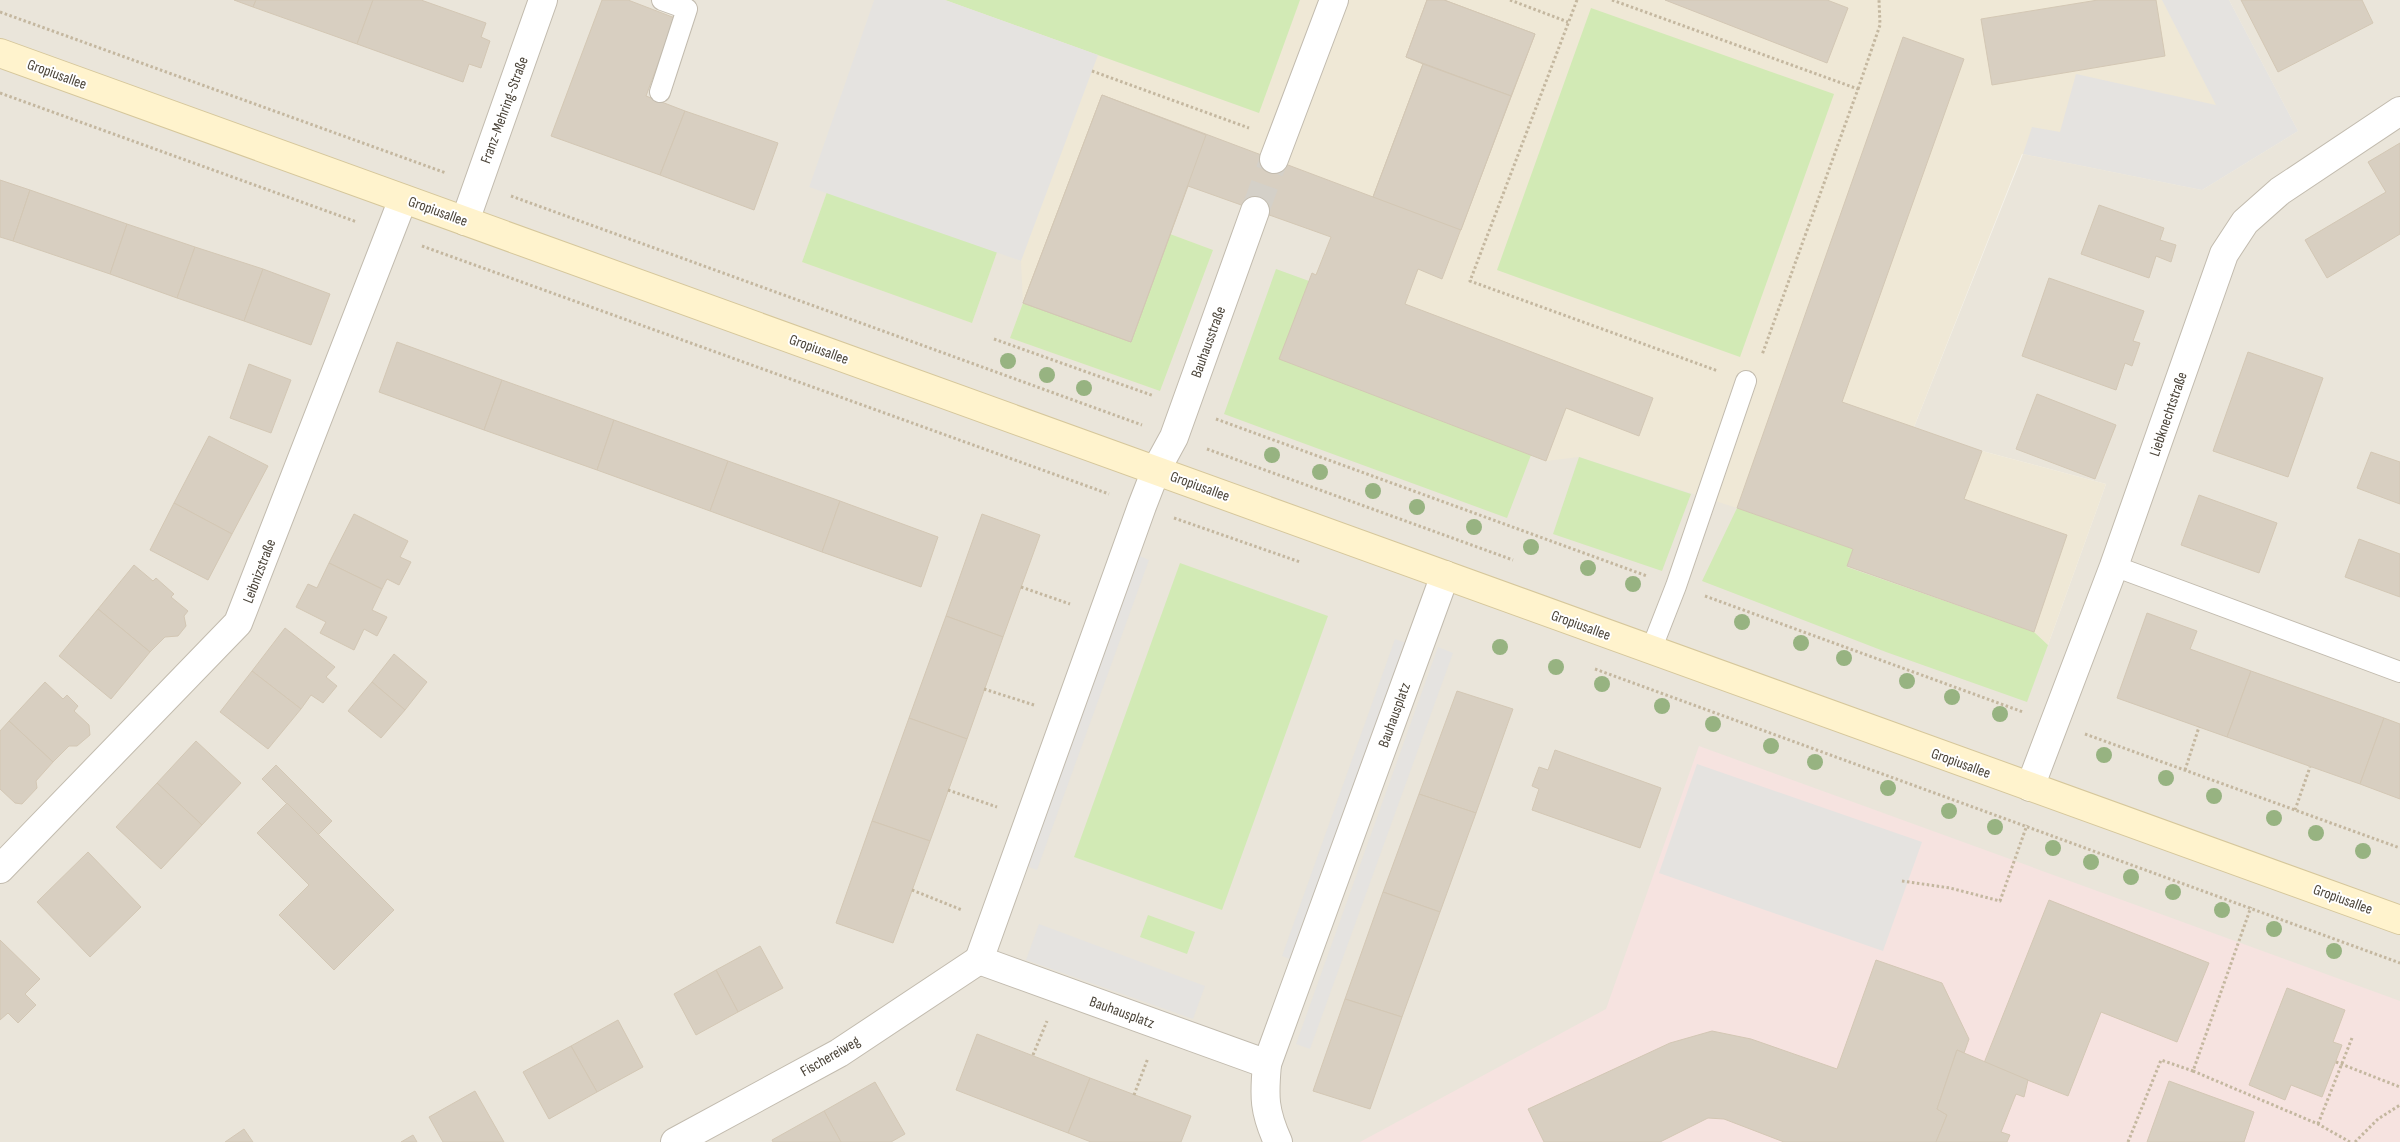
<svg xmlns="http://www.w3.org/2000/svg" width="2400" height="1142" font-family="'Sofia Sans Condensed',sans-serif">
<style>
.residential{fill:#eae5da}
.education{fill:#efe8d6}
.medical{fill:#f6e3e0}
.green{fill:#d2eab5}
.parking{fill:#e5e3e0}
.building{fill:#d8cfc1;stroke:#d3c7b4}
.lines{fill:none;stroke-linecap:round;stroke-linejoin:round}
.street-tunnel{stroke:#d4d0c8;stroke-width:28;stroke-dasharray:28 14;stroke-linecap:butt}
.lane-casing{stroke:#c2bbae;stroke-width:22}
.street-casing{stroke:#c2bbae;stroke-width:30}
.secondary-casing{stroke:#d6c79b;stroke-width:30}
.path{stroke:#c4b79f;stroke-width:3;stroke-dasharray:2.5 2.5;stroke-linecap:butt}
.lane{stroke:#fff;stroke-width:20}
.street{stroke:#fff;stroke-width:28}
.secondary{stroke:#fff3cd;stroke-width:28}
.tree{fill:#97b381}
.labels{text-anchor:middle;stroke-width:4;stroke-linejoin:round;paint-order:stroke}
.street-label{font-size:15px;fill:#4b4439;stroke:#fff}
</style>
<rect width="100%" height="100%" fill="#f6f3ec"/>
<polygon class="residential" points="0,0 1917,0 1737,507 2034,632 2048,645 2106,484 1982,451 1914,427 2023,154 2202,190 2298,131 2229,0 2400,0 2400,1142 0,1142"/>
<polygon class="education" points="874,0 2229,0 2298,131 2202,190 2022,154 1914,427 1982,451 2106,484 2048,645 2033,632 1847,566 1853,548 1737,508 1579,457 1546,461 1279,359 1312,273 1316,274 1331,237 1188,186 1170,234 1213,250 1160,391 1010,338 1023,303 1021,261 997,252 972,323 802,262 827,193 809,187"/>
<polygon class="medical" points="1699,746 2400,1001 2400,1142 1360,1142 1606,1009"/>
<g class="green">
<polygon points="945,0 1300,0 1259,113"/>
<polygon points="1591,8 1834,94 1740,357 1497,270"/>
<polygon points="827,192 997,252 972,323 802,262"/>
<polygon points="1170,234 1213,250 1160,391 1010,338 1023,303 1131,342"/>
<polygon points="1276,269 1309,281 1280,359 1531,455 1507,518 1224,414"/>
<polygon points="1579,457 1691,494 1662,571 1553,534"/>
<polygon points="1737,508 1853,549 1847,567 2034,632 2048,645 2027,702 1886,652 1702,581"/>
<polygon points="1180,563 1328,616 1222,910 1074,857"/>
<polygon points="1148,915 1195,932 1187,954 1140,937"/>
</g>
<g class="parking">
<polygon points="874,0 945,0 1098,55 1021,261 809,187"/>
<polygon points="2162,0 2229,0 2298,131 2202,190 2023,154 2032,127 2060,132 2076,74 2216,105"/>
<polygon points="1135,554 1149,560 1037,870 1023,865"/>
<polygon points="1395,639 1409,644 1295,961 1282,956"/>
<polygon points="1438,647 1453,653 1310,1049 1296,1044"/>
<polygon points="1697,764 1922,842 1883,951 1659,873"/>
<polygon points="1039,924 1205,986 1193,1019 1026,960"/>
</g>
<g class="building">
<polygon points="234,0 256,0 253,7"/>
<polygon points="256,0 373,0 357,44 253,7"/>
<polygon points="373,0 421,0 486,23 481,37 490,41 481,68 469,64 463,82 357,44"/>
<polygon points="602,0 628,0 675,18 646,96 685,111 660,175 551,136"/>
<polygon points="1427,0 1444,0 1535,34 1442,279 1418,269 1405,304 1653,398 1639,436 1566,408 1546,461 1279,359 1312,273 1316,275 1331,237 1188,186 1131,342 1023,303 1102,95 1373,197 1423,64 1406,57"/>
<polygon points="1427,0 1444,0 1535,34 1511,96 1406,57"/>
<polygon points="1665,0 1827,0 1848,8 1827,63"/>
<polygon points="2098,0 2156,0 2165,56 1992,85 1981,19"/>
<polygon points="2241,0 2362,0 2373,23 2278,72"/>
<polygon points="1903,37 1964,59 1842,402 1982,451 1964,499 2067,535 2034,632 1847,566 1853,549 1737,508"/>
<polygon points="1423,64 1511,96 1461,230 1373,197"/>
<polygon points="1102,95 1206,135 1131,342 1023,303"/>
<polygon points="685,111 778,143 754,210 660,175"/>
<polygon points="2400,143 2400,234 2327,278 2305,240 2386,192 2368,162"/>
<polygon points="0,180 30,190 13,241 0,237"/>
<polygon points="30,190 127,224 110,274 13,241"/>
<polygon points="2099,205 2164,228 2160,240 2176,245 2171,262 2156,256 2149,278 2081,254"/>
<polygon points="127,224 195,247 177,298 110,274"/>
<polygon points="195,247 263,269 244,321 177,298"/>
<polygon points="263,269 330,294 311,345 244,321"/>
<polygon points="2049,278 2144,311 2133,341 2140,343 2132,366 2125,363 2116,390 2022,356"/>
<polygon points="397,342 502,380 484,430 379,392"/>
<polygon points="2248,352 2323,378 2288,477 2213,451"/>
<polygon points="249,364 291,380 271,433 230,418"/>
<polygon points="502,380 614,420 597,470 484,430"/>
<polygon points="2037,394 2116,425 2095,479 2016,449"/>
<polygon points="614,420 728,461 710,511 597,470"/>
<polygon points="209,436 268,466 232,534 174,503"/>
<polygon points="2371,452 2400,462 2400,504 2357,488"/>
<polygon points="728,461 840,501 822,552 710,511"/>
<polygon points="2199,495 2277,523 2259,573 2181,545"/>
<polygon points="840,501 938,537 921,587 822,552"/>
<polygon points="174,503 232,534 208,580 150,550"/>
<polygon points="354,514 408,541 400,557 411,562 399,585 387,579 382,589 329,563"/>
<polygon points="982,514 1040,535 1003,637 946,616"/>
<polygon points="2359,539 2400,554 2400,597 2345,577"/>
<polygon points="329,563 382,589 372,610 387,617 377,636 364,629 354,650 320,633 326,622 296,607 308,584 317,588"/>
<polygon points="134,565 153,581 156,578 174,594 171,597 188,611 184,616 186,626 178,636 165,637 150,652 98,609"/>
<polygon points="98,609 150,652 111,699 59,656"/>
<polygon points="2147,613 2197,631 2190,649 2251,671 2227,737 2117,698"/>
<polygon points="946,616 1003,637 967,739 909,718"/>
<polygon points="285,628 335,667 326,677 337,686 323,703 311,695 301,709 252,671"/>
<polygon points="394,654 427,682 405,710 372,682"/>
<polygon points="252,671 301,709 268,749 220,712"/>
<polygon points="2251,671 2384,718 2360,784 2227,737"/>
<polygon points="45,682 63,699 67,695 78,706 74,711 89,725 90,735 77,746 69,746 53,762 9,721"/>
<polygon points="372,682 405,710 381,738 348,711"/>
<polygon points="1457,691 1513,709 1476,813 1419,794"/>
<polygon points="909,718 967,739 930,841 872,821"/>
<polygon points="2384,718 2400,724 2400,799 2360,784"/>
<polygon points="9,721 53,762 36,781 37,788 22,804 15,803 0,789 0,731"/>
<polygon points="196,741 241,783 202,825 157,783"/>
<polygon points="1555,750 1661,788 1640,848 1532,810 1539,789 1532,786 1539,767 1548,770"/>
<polygon points="276,765 332,821 318,835 262,779"/>
<polygon points="157,783 202,825 161,869 116,827"/>
<polygon points="1419,794 1476,813 1440,912 1383,892"/>
<polygon points="287,803 394,910 334,970 279,915 309,885 257,833"/>
<polygon points="872,821 930,841 893,943 836,923"/>
<polygon points="88,852 141,907 90,957 37,902"/>
<polygon points="1383,892 1440,912 1402,1017 1345,999"/>
<polygon points="2049,900 2209,963 2177,1042 2101,1012 2068,1096 1984,1063"/>
<polygon points="0,940 40,979 25,994 36,1005 18,1023 8,1013 0,1020"/>
<polygon points="760,946 783,988 738,1012 716,970"/>
<polygon points="1876,960 1942,983 1969,1039 1964,1053 1957,1050 1937,1109 1947,1115 1936,1142 1784,1142 1724,1119 1708,1118 1660,1142 1544,1142 1528,1109 1670,1043 1712,1031 1751,1039 1837,1069"/>
<polygon points="716,970 738,1012 696,1035 674,994"/>
<polygon points="2287,988 2345,1010 2333,1042 2342,1045 2322,1097 2291,1085 2285,1100 2249,1085"/>
<polygon points="1345,999 1402,1017 1370,1109 1313,1091"/>
<polygon points="618,1020 643,1067 597,1092 571,1046"/>
<polygon points="977,1034 1090,1078 1068,1133 956,1090"/>
<polygon points="571,1046 597,1092 549,1119 523,1072"/>
<polygon points="1957,1050 2028,1080 2024,1097 2016,1094 2001,1132 2010,1135 2007,1142 1936,1142 1947,1115 1937,1109"/>
<polygon points="1090,1078 1191,1116 1181,1142 1091,1142 1068,1133"/>
<polygon points="2169,1081 2254,1112 2244,1142 2147,1142"/>
<polygon points="875,1082 905,1134 891,1142 841,1142 824,1111"/>
<polygon points="475,1091 504,1142 443,1142 429,1117"/>
<polygon points="824,1111 841,1142 773,1142 772,1140"/>
<polygon points="244,1129 253,1142 225,1142"/>
<polygon points="413,1135 417,1142 401,1142"/>
</g>
<g class="lines">
<polyline class="street-tunnel" points="1255,211 1274,159"/>
<g class="lane-casing">
<g id="lane">
<polyline points="660,92 687,9 662,0"/>
<polyline points="2114,566 2400,672"/>
<polyline points="1651,650 1676,586 1746,381"/>
</g>
</g>
<g class="street-casing">
<g id="street">
<polyline points="1274,159 1334,0"/>
<polyline points="465,221 543,0"/>
<polyline points="2030,787 2114,566 2224,254 2245,222 2280,191 2400,111"/>
<polyline points="0,869 238,623 403,199"/>
<polyline points="979,960 1267,1064 1445,575"/>
<polyline points="979,960 1142,506 1156,470 1174,437 1255,211"/>
<path d="M1267,1064C1264,1097 1264,1111 1278,1142"/>
<polyline points="675,1142 839,1053 979,960"/>
</g>
</g>
<g class="secondary-casing">
<polyline id="secondary" points="0,53 2400,920"/>
</g>
<g class="path">
<polyline points="1510,0 1568,22"/>
<polyline points="1577,0 1470,281 1718,371"/>
<polyline points="1612,0 1858,89 1762,355"/>
<polyline points="0,12 446,173"/>
<polyline points="1092,71 1249,128"/>
<polyline points="1858,89 1880,25 1879,0"/>
<polyline points="0,93 357,222"/>
<polyline points="511,196 1142,425"/>
<polyline points="422,246 1109,494"/>
<polyline points="994,339 1154,396"/>
<polyline points="1216,419 1647,576"/>
<polyline points="1207,449 1513,560"/>
<polyline points="1174,518 1300,562"/>
<polyline points="1021,587 1070,604"/>
<polyline points="1705,596 2023,712"/>
<polyline points="1595,669 2400,963"/>
<polyline points="984,689 1034,705"/>
<polyline points="2085,734 2400,848"/>
<polyline points="2185,770 2199,727"/>
<polyline points="948,790 997,807"/>
<polyline points="2295,810 2310,767"/>
<polyline points="1902,881 1950,888 2000,901 2027,825"/>
<polyline points="912,890 962,910"/>
<polyline points="1033,1055 1047,1021"/>
<polyline points="2336,1062 2400,1087"/>
<polyline points="2193,1071 2318,1124 2350,1142"/>
<polyline points="1134,1095 1148,1058"/>
<polyline points="2318,1124 2352,1038"/>
<polyline points="2128,1142 2161,1060 2193,1071 2251,907"/>
<polyline points="2355,1142 2378,1119 2400,1105"/>
</g>
<use href="#lane" class="lane"/>
<use href="#street" class="street"/>
<use href="#secondary" class="secondary"/>
</g>
<g class="tree">
<circle cx="1008" cy="361" r="8"/>
<circle cx="1047" cy="375" r="8"/>
<circle cx="1084" cy="388" r="8"/>
<circle cx="1272" cy="455" r="8"/>
<circle cx="1320" cy="472" r="8"/>
<circle cx="1373" cy="491" r="8"/>
<circle cx="1417" cy="507" r="8"/>
<circle cx="1474" cy="527" r="8"/>
<circle cx="1531" cy="547" r="8"/>
<circle cx="1588" cy="568" r="8"/>
<circle cx="1633" cy="584" r="8"/>
<circle cx="1742" cy="622" r="8"/>
<circle cx="1801" cy="643" r="8"/>
<circle cx="1500" cy="647" r="8"/>
<circle cx="1844" cy="658" r="8"/>
<circle cx="1556" cy="667" r="8"/>
<circle cx="1907" cy="681" r="8"/>
<circle cx="1602" cy="684" r="8"/>
<circle cx="1952" cy="697" r="8"/>
<circle cx="1662" cy="706" r="8"/>
<circle cx="2000" cy="714" r="8"/>
<circle cx="1713" cy="724" r="8"/>
<circle cx="1771" cy="746" r="8"/>
<circle cx="2104" cy="755" r="8"/>
<circle cx="1815" cy="762" r="8"/>
<circle cx="2166" cy="778" r="8"/>
<circle cx="1888" cy="788" r="8"/>
<circle cx="2214" cy="796" r="8"/>
<circle cx="1949" cy="811" r="8"/>
<circle cx="2274" cy="818" r="8"/>
<circle cx="1995" cy="827" r="8"/>
<circle cx="2316" cy="833" r="8"/>
<circle cx="2053" cy="848" r="8"/>
<circle cx="2363" cy="851" r="8"/>
<circle cx="2091" cy="862" r="8"/>
<circle cx="2131" cy="877" r="8"/>
<circle cx="2173" cy="892" r="8"/>
<circle cx="2222" cy="910" r="8"/>
<circle cx="2274" cy="929" r="8"/>
<circle cx="2334" cy="951" r="8"/>
</g>
<g class="labels">
<g class="street-label">
<text transform="translate(57 74) rotate(20)" y="5">Gropiusallee</text>
<text transform="translate(504 110) rotate(-70)" y="5">Franz-Mehring-Straße</text>
<text transform="translate(438 211) rotate(20)" y="5">Gropiusallee</text>
<text transform="translate(1208 342) rotate(-70)" y="5">Bauhausstraße</text>
<text transform="translate(819 349) rotate(20)" y="5">Gropiusallee</text>
<text transform="translate(2168 414) rotate(-71)" y="5">Liebknechtstraße</text>
<text transform="translate(1200 486) rotate(20)" y="5">Gropiusallee</text>
<text transform="translate(259 571) rotate(-69)" y="5">Leibnizstraße</text>
<text transform="translate(1581 625) rotate(20)" y="5">Gropiusallee</text>
<text transform="translate(1394 715) rotate(-70)" y="5">Bauhausplatz</text>
<text transform="translate(1961 763) rotate(20)" y="5">Gropiusallee</text>
<text transform="translate(2343 899) rotate(20)" y="5">Gropiusallee</text>
<text transform="translate(1122 1012) rotate(20)" y="5">Bauhausplatz</text>
<text transform="translate(830 1056) rotate(-30)" y="5">Fischereiweg</text>
</g>
</g>
</svg>
